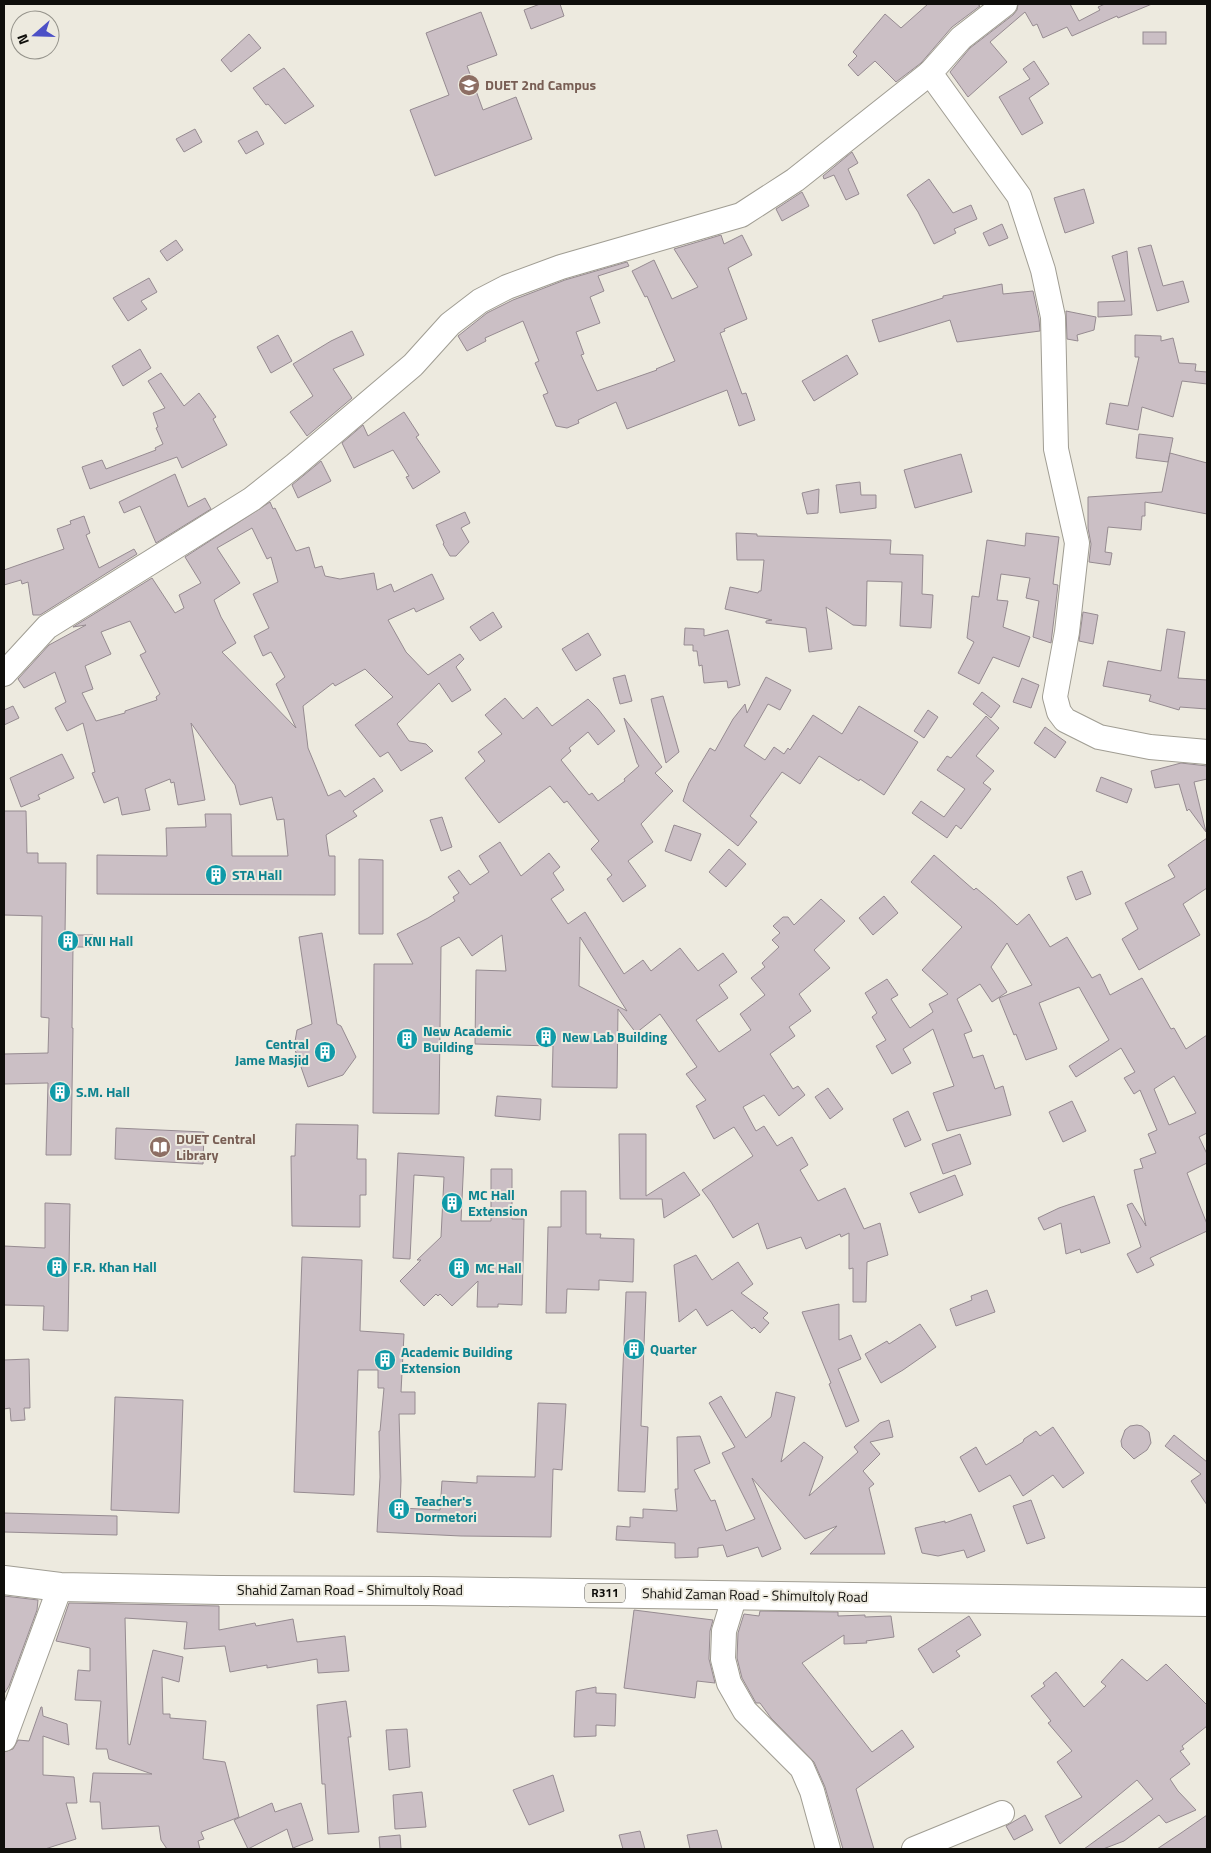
<svg xmlns="http://www.w3.org/2000/svg" width="1211" height="1853" font-family="'Titillium Web',sans-serif">
<style>
.building{fill:#cbbfc5;stroke:#968b91;fill-rule:evenodd}
.lines{fill:none;stroke-linecap:round;stroke-linejoin:round}
.minor-casing{stroke:#a09d93;stroke-width:26}
.major-casing{stroke:#a09d93;stroke-width:30}
.minor{stroke:#fff;stroke-width:24}
.major{stroke:#fff;stroke-width:28}
.labels{text-anchor:middle;stroke-width:4;stroke-linejoin:round;paint-order:stroke}
.shield{fill:#edeadf;stroke:#52504b;stroke-width:1}
.shield-label{font-size:12px;font-weight:bold;fill:#0f0e0b}
.education-label{font-size:14px;font-weight:bold;fill:#785e54;stroke:#edeadf;text-anchor:start}
.culture-label{font-size:14px;font-weight:bold;fill:#0d838f;stroke:#edeadf;text-anchor:start}
.street-label{font-size:14px;fill:#0f0e0b;stroke:#edeadf}
</style>
<rect width="100%" height="100%" fill="#edeadf"/>
<g class="building">
<polygon points="540,4 560,4 564,16 531,29 524,10"/>
<polygon points="928,4 977,4 980,6 952,27 921,63 896,82 875,61 858,76 848,65 857,56 853,52 885,14 901,28"/>
<polygon points="1018,4 1070,4 1079,21 1100,10 1098,7 1105,4 1152,4 1118,18 1117,16 1072,36 1067,27 1043,38 1037,24 1033,26 1025,12 990,42 1007,62 968,97 950,72 970,48 1013,15 1017,10"/>
<polygon points="481,12 497,55 467,66 483,110 516,97 532,139 435,176 410,110 449,95 426,33"/>
<rect x="1143" y="32" width="23" height="12"/>
<polygon points="249,34 261,48 231,72 221,60"/>
<polygon points="1034,61 1049,84 1029,98 1043,123 1022,135 999,97 1030,79 1023,69"/>
<polygon points="284,68 314,106 285,124 268,104 266,105 253,88"/>
<polygon points="195,129 202,142 184,152 176,139"/>
<polygon points="257,131 264,144 246,154 238,141"/>
<polygon points="852,152 858,163 848,169 859,194 846,200 834,175 824,179 823,176"/>
<polygon points="929,179 953,213 971,205 977,219 954,229 956,233 934,244 918,212 907,195"/>
<polygon points="1084,189 1094,223 1065,233 1054,198"/>
<polygon points="802,192 809,206 782,221 776,209"/>
<polygon points="1002,224 1008,238 989,246 983,233"/>
<polygon points="721,235 724,244 742,235 752,255 728,268 747,319 724,329 725,331 720,333 742,394 746,393 755,420 739,426 727,390 627,429 616,402 578,420 579,423 567,428 556,426 543,395 548,393 535,363 539,361 523,321 485,338 486,341 467,351 458,336 487,313 513,300 565,280 627,262 629,266 598,276 604,291 590,297 600,323 576,332 584,354 581,355 597,391 657,370 656,369 675,361 647,296 645,297 632,271 654,260 672,299 698,287 674,249"/>
<polygon points="176,240 183,250 167,261 160,251"/>
<polygon points="1151,245 1163,286 1183,281 1189,302 1157,311 1138,248"/>
<polygon points="1127,251 1132,315 1098,317 1098,302 1125,301 1112,256"/>
<polygon points="149,278 157,292 141,301 147,309 128,321 113,298"/>
<polygon points="1002,284 1003,294 1033,291 1039,319 1040,331 957,342 950,320 879,342 872,320 943,298 943,296"/>
<polygon points="1066,311 1096,317 1094,330 1077,335 1078,341 1067,339"/>
<polygon points="352,331 364,355 333,369 352,398 307,436 290,412 313,396 293,364 331,341"/>
<polygon points="278,335 292,361 271,373 257,347"/>
<polygon points="1135,335 1161,336 1161,341 1173,338 1179,363 1196,364 1195,371 1207,372 1207,384 1182,381 1173,417 1142,407 1138,430 1106,424 1110,403 1128,406 1139,357 1135,357"/>
<polygon points="140,349 151,368 123,386 112,366"/>
<polygon points="847,355 858,374 814,401 802,381"/>
<polygon points="161,373 184,406 199,393 216,417 213,419 227,445 182,468 177,457 90,489 82,467 102,460 106,469 156,450 155,448 163,444 156,428 158,427 153,413 165,408 148,381"/>
<polygon points="404,412 419,435 416,437 440,472 413,489 406,477 409,476 393,450 354,468 342,443 363,425 368,436"/>
<polygon points="1139,434 1173,438 1168,462 1136,458"/>
<polygon points="1170,453 1207,463 1207,514 1145,502 1145,516 1142,516 1141,530 1108,527 1105,552 1112,553 1110,565 1089,562 1091,544 1088,528 1088,497 1162,492"/>
<polygon points="961,454 972,492 915,508 904,470"/>
<polygon points="321,461 331,481 298,498 292,485"/>
<polygon points="175,474 188,507 205,498 211,509 156,543 140,506 124,513 119,502"/>
<polygon points="860,482 861,495 876,495 876,508 840,513 836,485"/>
<polygon points="819,489 818,513 807,514 802,493"/>
<path d="M270,502L273,509L275,508L296,551L309,547L315,568L322,566L325,576L340,579L374,573L377,590L391,584L394,592L432,574L444,599L416,612L414,608L388,620L406,652L428,675L460,654L464,659L456,667L471,690L452,702L439,683L397,724L409,741L426,744L433,751L401,771L388,752L380,757L355,725L393,697L365,669L335,686L333,683L303,706L308,748L328,796L340,790L345,797L374,778L383,791L353,811L357,816L326,835L329,856H335V895L97,894V855L167,856L166,828L206,827L205,814H231L232,856H288L284,819L277,820L272,797L240,805L235,785L191,723L205,800L178,805L174,782L171,783L170,779L145,789L150,810L122,815L118,797L104,803L92,773L95,772L83,723L67,731L55,708L66,702L55,672L24,688L18,679L49,645L86,625L73,627L152,578L175,613L184,608L179,595L201,583L185,557ZM252,528L267,559L271,557L278,582L253,594L269,628L254,636L263,656L271,652L285,677L276,684L296,728L222,652L236,643L221,617L214,600L240,583L217,548ZM130,621L146,652L140,655L160,694L156,697L157,700L125,711V713L96,721L82,693L93,689L85,666L111,654L101,632Z"/>
<polygon points="465,512 470,523 461,528 469,542 456,556 450,556 443,544 444,543 436,525"/>
<polygon points="84,516 90,533 86,535 99,568 134,549 137,554 40,615 33,615 28,582 22,584 21,580 4,585 4,570 64,549 57,529 71,524 70,521"/>
<polygon points="736,533 757,534 757,536 891,540 890,554 923,555 922,594 933,595 931,628 900,626 902,582 867,581 866,626 853,625 826,607 832,649 809,652 806,628 766,623 766,621 772,620 725,609 730,587 758,593 759,591 761,591 764,560 737,560"/>
<polygon points="1026,533 1059,537 1053,584 1058,585 1051,643 1033,637 1039,601 1026,598 1030,578 1001,574 997,600 1008,601 1003,627 1030,637 1019,667 993,657 979,684 958,673 974,642 967,638 972,596 979,597 987,540 1025,546"/>
<polygon points="493,612 502,627 480,641 470,627"/>
<polygon points="1083,612 1098,615 1093,644 1079,641"/>
<polygon points="685,628 704,629 704,636 728,630 740,685 728,688 727,681 704,683 702,665 699,666 697,651 693,651 693,645 684,645"/>
<polygon points="1167,629 1185,632 1178,678 1207,680 1207,709 1180,707 1179,710 1149,701 1151,695 1103,686 1108,661 1161,671"/>
<polygon points="588,633 601,655 576,671 562,649"/>
<polygon points="625,675 632,701 620,704 613,678"/>
<polygon points="766,677 791,690 780,710 768,704 744,746 765,760 774,747 784,754 788,748 790,750 813,715 842,734 859,706 918,742 884,795 860,779 859,781 819,756 800,784 782,772 750,816 757,822 738,846 683,801 689,783 710,748 715,751 733,719 745,704 747,713"/>
<polygon points="1022,678 1039,685 1031,708 1013,702"/>
<polygon points="982,692 1000,706 991,718 973,704"/>
<polygon points="663,696 679,752 666,763 651,699"/>
<polygon points="505,698 523,719 537,707 552,726 588,699 598,709 615,731 598,745 588,732 569,748 571,751 561,760 589,795 592,793 598,801 625,781 624,779 639,766 637,763 624,718 662,767 655,773 673,791 641,824 653,842 628,861 646,886 623,902 607,879 612,875 591,849 599,841 567,801 564,803 550,786 499,823 465,778 485,761 478,752 502,734 485,715"/>
<polygon points="13,706 19,718 4,725 4,710"/>
<polygon points="928,710 938,717 924,738 914,731"/>
<polygon points="986,716 999,728 976,756 994,771 983,783 991,789 961,829 956,825 947,838 912,813 921,801 944,817 965,789 937,770 947,756 951,758"/>
<polygon points="1045,727 1066,742 1055,758 1034,743"/>
<polygon points="62,754 74,778 38,795 40,799 21,807 10,778"/>
<polygon points="1181,763 1207,766 1207,779 1194,782 1206,832 1189,809 1187,811 1179,784 1155,788 1151,771"/>
<polygon points="1101,777 1132,789 1127,803 1096,791"/>
<polygon points="4,811 26,811 27,853 38,853 38,863 66,863 65,935 93,935 93,947 73,947 72,1028 73,1028 71,1155 46,1155 48,1083 4,1084 4,1054 48,1053 49,1018 41,1017 42,916 4,915"/>
<polygon points="442,817 452,847 441,851 430,820"/>
<polygon points="674,825 701,834 691,861 665,851"/>
<polygon points="1207,838 1207,888 1183,904 1200,935 1139,970 1122,939 1138,929 1125,903 1175,877 1168,865"/>
<path d="M500,842L521,876L549,853L560,867L553,873L564,890L551,899L568,924L585,912L624,974L643,960L651,971L680,948L698,971L723,953L737,972L719,985L728,998L696,1020L719,1052L751,1030L740,1014L765,995L751,978L765,967L762,963L779,947L772,940L780,933L773,926L783,917H788L794,925L821,899L845,921L814,950L830,968L799,994L811,1011L789,1027L795,1036L770,1054L793,1089L798,1086L805,1095L779,1116L764,1095L743,1107L756,1131L764,1126L777,1146L792,1137L808,1165L800,1170L818,1201L845,1188L864,1229L880,1223L888,1255L867,1262L866,1302H853V1268L849,1269V1233L841,1237L840,1234L806,1249L801,1237L767,1249L758,1223L733,1238L711,1202L702,1190L753,1156L734,1127L714,1139L696,1106L706,1100L686,1074L697,1067L660,1014L636,1033L618,1009L617,1088L552,1087L553,1046L475,1044L476,970L506,971L502,935L472,956L459,937L441,947L439,1114L373,1113L374,964H413L397,934L428,918L455,901L453,897L459,893L448,877L459,870L470,885L489,872L479,856ZM580,937L627,1011L579,986Z"/>
<polygon points="729,849 746,864 726,887 709,872"/>
<path d="M934,855L974,890L976,888L995,904L1017,925L1029,914L1050,947L1067,937L1092,978L1100,974L1110,995L1142,978L1171,1029L1174,1028L1186,1049L1207,1035V1133L1199,1137L1207,1154V1163L1187,1173L1207,1224V1231L1150,1258L1154,1265L1137,1273L1127,1254L1141,1247L1127,1205L1132,1203L1146,1226L1134,1170L1143,1168L1140,1159L1156,1153L1148,1134L1157,1130L1140,1090L1134,1094L1124,1078L1135,1072L1121,1048L1076,1077L1069,1066L1109,1040L1079,987L1039,1003L1057,1049L1026,1060L1016,1034L1014,1035L999,998L1032,985L1007,943L991,967L1007,992L992,1002L980,984L957,999L972,1031L964,1034L973,1058L983,1055L995,1089L1003,1086L1011,1115L947,1131L933,1093L954,1086L933,1029L903,1049L911,1063L892,1074L876,1046L886,1040L872,1017L877,1013L865,993L887,979L898,995L891,999L910,1028L933,1012L929,1004L948,994L922,970L962,927L911,882ZM1174,1076L1196,1113L1169,1125L1154,1089Z"/>
<polygon points="359,859 383,860 383,934 359,934"/>
<polygon points="1082,871 1091,894 1076,900 1067,877"/>
<polygon points="884,896 898,913 873,935 859,918"/>
<polygon points="322,933 337,1024 341,1026 356,1057 343,1075 308,1087 294,1047 297,1030 312,1024 299,937"/>
<polygon points="828,1088 843,1109 830,1119 815,1097"/>
<polygon points="497,1096 541,1099 540,1120 495,1116"/>
<polygon points="1072,1101 1086,1131 1063,1142 1049,1112"/>
<polygon points="908,1111 921,1140 905,1147 893,1119"/>
<polygon points="296,1124 358,1125 357,1159 366,1159 366,1195 360,1195 360,1227 292,1226 291,1156 295,1156"/>
<polygon points="116,1128 204,1132 203,1164 115,1159"/>
<polygon points="619,1134 646,1134 646,1196 684,1172 700,1195 664,1218 662,1199 620,1199"/>
<polygon points="960,1134 971,1164 943,1174 932,1144"/>
<polygon points="398,1153 464,1157 461,1221 491,1221 491,1169 512,1169 512,1219 524,1219 522,1305 498,1304 498,1307 477,1307 478,1281 452,1306 440,1294 438,1296 436,1294 424,1306 400,1281 421,1260 417,1260 441,1237 444,1177 414,1175 410,1259 393,1258"/>
<polygon points="955,1175 963,1195 919,1213 910,1193"/>
<polygon points="561,1191 586,1191 586,1234 601,1234 600,1238 634,1239 633,1282 599,1280 599,1290 567,1289 566,1313 546,1313 548,1227 561,1227"/>
<polygon points="1094,1196 1110,1243 1081,1253 1080,1249 1066,1254 1061,1223 1044,1230 1038,1218 1059,1208"/>
<polygon points="45,1203 70,1204 68,1331 43,1330 44,1306 4,1305 4,1246 45,1248"/>
<polygon points="696,1255 712,1280 738,1262 753,1284 741,1293 768,1313 763,1318 769,1323 760,1333 754,1327 752,1329 732,1310 707,1326 696,1309 679,1322 674,1265"/>
<polygon points="302,1257 362,1260 360,1331 404,1334 401,1392 415,1392 415,1414 399,1414 401,1481 400,1508 440,1510 442,1481 477,1483 477,1476 535,1477 538,1403 566,1404 562,1470 553,1469 551,1537 461,1536 377,1532 380,1477 379,1431 380,1431 384,1388 378,1388 378,1370 358,1370 354,1495 294,1492"/>
<polygon points="987,1290 995,1312 956,1326 950,1309 972,1300 971,1296"/>
<polygon points="626,1292 646,1292 641,1426 648,1427 645,1492 618,1491"/>
<polygon points="839,1304 839,1340 851,1335 861,1359 838,1369 859,1421 846,1427 829,1384 831,1383 802,1312"/>
<polygon points="920,1324 936,1347 903,1370 881,1383 865,1354 887,1341 889,1344"/>
<polygon points="29,1359 30,1408 24,1408 25,1420 11,1421 10,1408 4,1409 4,1360"/>
<polygon points="776,1392 795,1397 781,1462 804,1442 823,1457 809,1496 858,1452 854,1447 880,1423 889,1420 893,1437 870,1442 880,1454 863,1471 874,1484 869,1488 885,1554 810,1554 837,1526 805,1539 752,1478 781,1549 762,1557 758,1547 727,1557 723,1545 698,1548 698,1557 675,1558 675,1543 616,1540 617,1526 630,1527 630,1517 643,1518 643,1509 677,1511 675,1489 678,1489 677,1437 700,1436 710,1463 694,1470 711,1501 715,1500 726,1531 755,1519 722,1453 735,1447 709,1403 721,1396 746,1438 771,1417"/>
<polygon points="115,1397 183,1400 179,1513 111,1510"/>
<polygon points="1137,1425 1142,1426 1149,1432 1151,1443 1147,1450 1134,1459 1122,1447 1121,1441 1125,1430 1130,1426"/>
<polygon points="1053,1427 1084,1473 1063,1488 1053,1475 1023,1496 1010,1475 979,1492 960,1457 976,1447 986,1465 1023,1442 1024,1439 1036,1431 1040,1436"/>
<polygon points="1174,1435 1207,1462 1207,1505 1191,1481 1201,1474 1165,1446"/>
<polygon points="1031,1500 1045,1538 1027,1544 1013,1506"/>
<polygon points="4,1513 117,1516 117,1535 4,1532"/>
<polygon points="971,1514 985,1551 967,1558 964,1550 938,1556 922,1553 915,1528 945,1521 945,1523"/>
<polygon points="4,1596 38,1600 37,1610 9,1686 4,1694"/>
<polygon points="69,1603 219,1606 219,1630 255,1623 256,1626 293,1619 297,1642 345,1636 349,1671 318,1673 317,1659 267,1668 267,1665 230,1672 225,1646 184,1649 187,1622 125,1618 128,1744 130,1745 153,1650 183,1657 179,1682 162,1677 163,1714 170,1714 170,1718 206,1721 203,1759 225,1762 239,1817 201,1832 204,1839 198,1841 200,1849 167,1849 161,1840 159,1826 102,1829 100,1802 90,1802 93,1773 152,1774 109,1759 107,1749 96,1749 101,1701 75,1700 78,1670 90,1671 90,1648 56,1641"/>
<polygon points="634,1610 713,1620 710,1631 709,1659 715,1683 697,1681 695,1698 624,1688"/>
<polygon points="760,1611 838,1612 838,1616 865,1615 865,1617 891,1616 894,1637 866,1641 867,1643 844,1644 844,1635 802,1663 872,1752 902,1730 914,1747 856,1789 874,1849 843,1849 825,1787 814,1762 771,1718 760,1703 756,1703 742,1678 737,1658 738,1633 744,1614 759,1616"/>
<polygon points="969,1616 981,1635 956,1651 960,1656 933,1673 918,1649"/>
<polygon points="1122,1659 1147,1681 1166,1664 1207,1705 1207,1726 1182,1746 1184,1749 1180,1751 1190,1764 1170,1779 1178,1791 1196,1810 1166,1823 1159,1815 1124,1841 1103,1849 1084,1849 1153,1799 1137,1780 1060,1844 1045,1816 1082,1797 1057,1762 1072,1751 1048,1723 1051,1721 1031,1696 1045,1686 1043,1683 1056,1672 1084,1707 1106,1686 1101,1682"/>
<polygon points="596,1687 596,1693 616,1694 615,1726 596,1725 596,1736 574,1737 576,1691"/>
<polygon points="346,1701 351,1737 348,1737 359,1832 328,1834 325,1784 322,1784 317,1705"/>
<polygon points="41,1707 42,1707 43,1716 67,1724 69,1745 43,1736 43,1775 74,1777 77,1803 66,1803 76,1839 45,1849 4,1849 4,1752 13,1749 18,1740 29,1741"/>
<polygon points="407,1729 410,1767 389,1770 386,1730"/>
<polygon points="553,1775 564,1811 529,1825 513,1790"/>
<polygon points="422,1792 426,1827 395,1829 393,1795"/>
<polygon points="272,1803 275,1812 301,1803 313,1840 293,1848 287,1829 248,1849 234,1820"/>
<polygon points="1025,1815 1033,1830 1014,1840 1006,1826"/>
<polygon points="1207,1815 1207,1849 1157,1849 1181,1833"/>
<polygon points="717,1830 722,1849 690,1849 687,1835"/>
<polygon points="640,1831 645,1849 623,1849 619,1835"/>
<polygon points="400,1835 401,1849 380,1849 379,1837"/>
</g>
<g class="lines">
<g class="minor-casing">
<g id="minor">
<polyline points="1005,4 961,38 930,73 1019,196 1043,270 1053,317 1056,449 1077,543 1067,632 1055,697 1059,712 1065,720 1099,737 1150,747 1207,752"/>
<polyline points="4,674 47,627 252,499 295,465 413,365 450,324 480,301 507,287 561,267 741,215 795,180 930,73"/>
<polyline points="735,1595 724,1631 723,1659 729,1683 745,1711 802,1768 812,1791 828,1849"/>
<polyline points="4,1739 60,1587"/>
<polyline points="914,1849 1002,1813"/>
</g>
</g>
<g class="major-casing">
<polyline id="major" points="4,1580 60,1587 220,1590 429,1591 1207,1602"/>
</g>
<use href="#minor" class="minor"/>
<use href="#major" class="major"/>
</g>
<defs>
<g id="university-disc" transform="scale(1.125)"><circle r="9.5" fill="#8d6e63" stroke="#edeadf"/><path d="M0-5L7-2L0 1L-7-2ZM-4 1L0 2.5L4 1V4Q0 6-4 4Z" fill="#fff"/></g>
<g id="building-disc" transform="scale(1.125)"><circle r="9.5" fill="#0f9aa8" stroke="#edeadf"/><path d="M-4-6H4V6H1V3H-1V6H-4ZM-2.5-4.3h1.7v1.8h-1.7ZM.8-4.3h1.7v1.8H.8ZM-2.5-1h1.7V.8h-1.7ZM.8-1h1.7V.8H.8Z" fill="#fff"/></g>
<g id="library-disc" transform="scale(1.125)"><circle r="9.5" fill="#8d6e63" stroke="#edeadf"/><path d="M-6-4Q-3-5.5-.7-3.5V5Q-3 3-6 4ZM6-4Q3-5.5 .7-3.5V5Q3 3 6 4Z" fill="#fff"/></g>
</defs>
<g fill-rule="evenodd">
<use href="#university-disc" x="469" y="85"/>
<use href="#building-disc" x="216" y="875"/>
<use href="#building-disc" x="68" y="941"/>
<use href="#building-disc" x="546" y="1037"/>
<use href="#building-disc" x="407" y="1039"/>
<use href="#building-disc" x="325" y="1052"/>
<use href="#building-disc" x="60" y="1092"/>
<use href="#library-disc" x="160" y="1147"/>
<use href="#building-disc" x="452" y="1203"/>
<use href="#building-disc" x="57" y="1267"/>
<use href="#building-disc" x="459" y="1268"/>
<use href="#building-disc" x="634" y="1349"/>
<use href="#building-disc" x="385" y="1360"/>
<use href="#building-disc" x="399" y="1509"/>
</g>
<g class="labels">
<rect class="shield" x="585" y="1583.5" width="40" height="19" rx="4"/>
<g class="shield-label">
<text x="605" y="1597">R311</text>
</g>
<g class="education-label">
<text x="485" y="90">DUET 2nd Campus</text>
<text x="176" y="1144">DUET Central<tspan x="176" dy="16">Library</tspan></text>
</g>
<g class="culture-label">
<text x="232" y="880">STA Hall</text>
<text x="84" y="946">KNI Hall</text>
<text x="423" y="1036">New Academic<tspan x="423" dy="16">Building</tspan></text>
<text x="562" y="1042">New Lab Building</text>
<text x="309" y="1049" text-anchor="end">Central<tspan x="309" dy="16">Jame Masjid</tspan></text>
<text x="76" y="1097">S.M. Hall</text>
<text x="468" y="1200">MC Hall<tspan x="468" dy="16">Extension</tspan></text>
<text x="73" y="1272">F.R. Khan Hall</text>
<text x="475" y="1273">MC Hall</text>
<text x="650" y="1354">Quarter</text>
<text x="401" y="1357">Academic Building<tspan x="401" dy="16">Extension</tspan></text>
<text x="415" y="1506">Teacher's<tspan x="415" dy="16">Dormetori</tspan></text>
</g>
<g class="street-label">
<text x="350" y="1595">Shahid Zaman Road - Shimultoly Road</text>
<text transform="translate(755 1595) rotate(1)" y="5">Shahid Zaman Road - Shimultoly Road</text>
</g>
</g>
<rect width="1211" height="1853" fill="none" stroke="#0f0e0b" stroke-width="10"/>
<g transform="translate(35 35) rotate(250)"><circle r="24" fill="#edeadf" stroke="#94928a"/>
<path d="M0-4L9 19L0 12L-9 19Z" fill="#4c50c6"/>
<text y="-8" font-size="14" font-weight="bold" text-anchor="middle" fill="#0f0e0b">N</text>
</g>
</svg>
